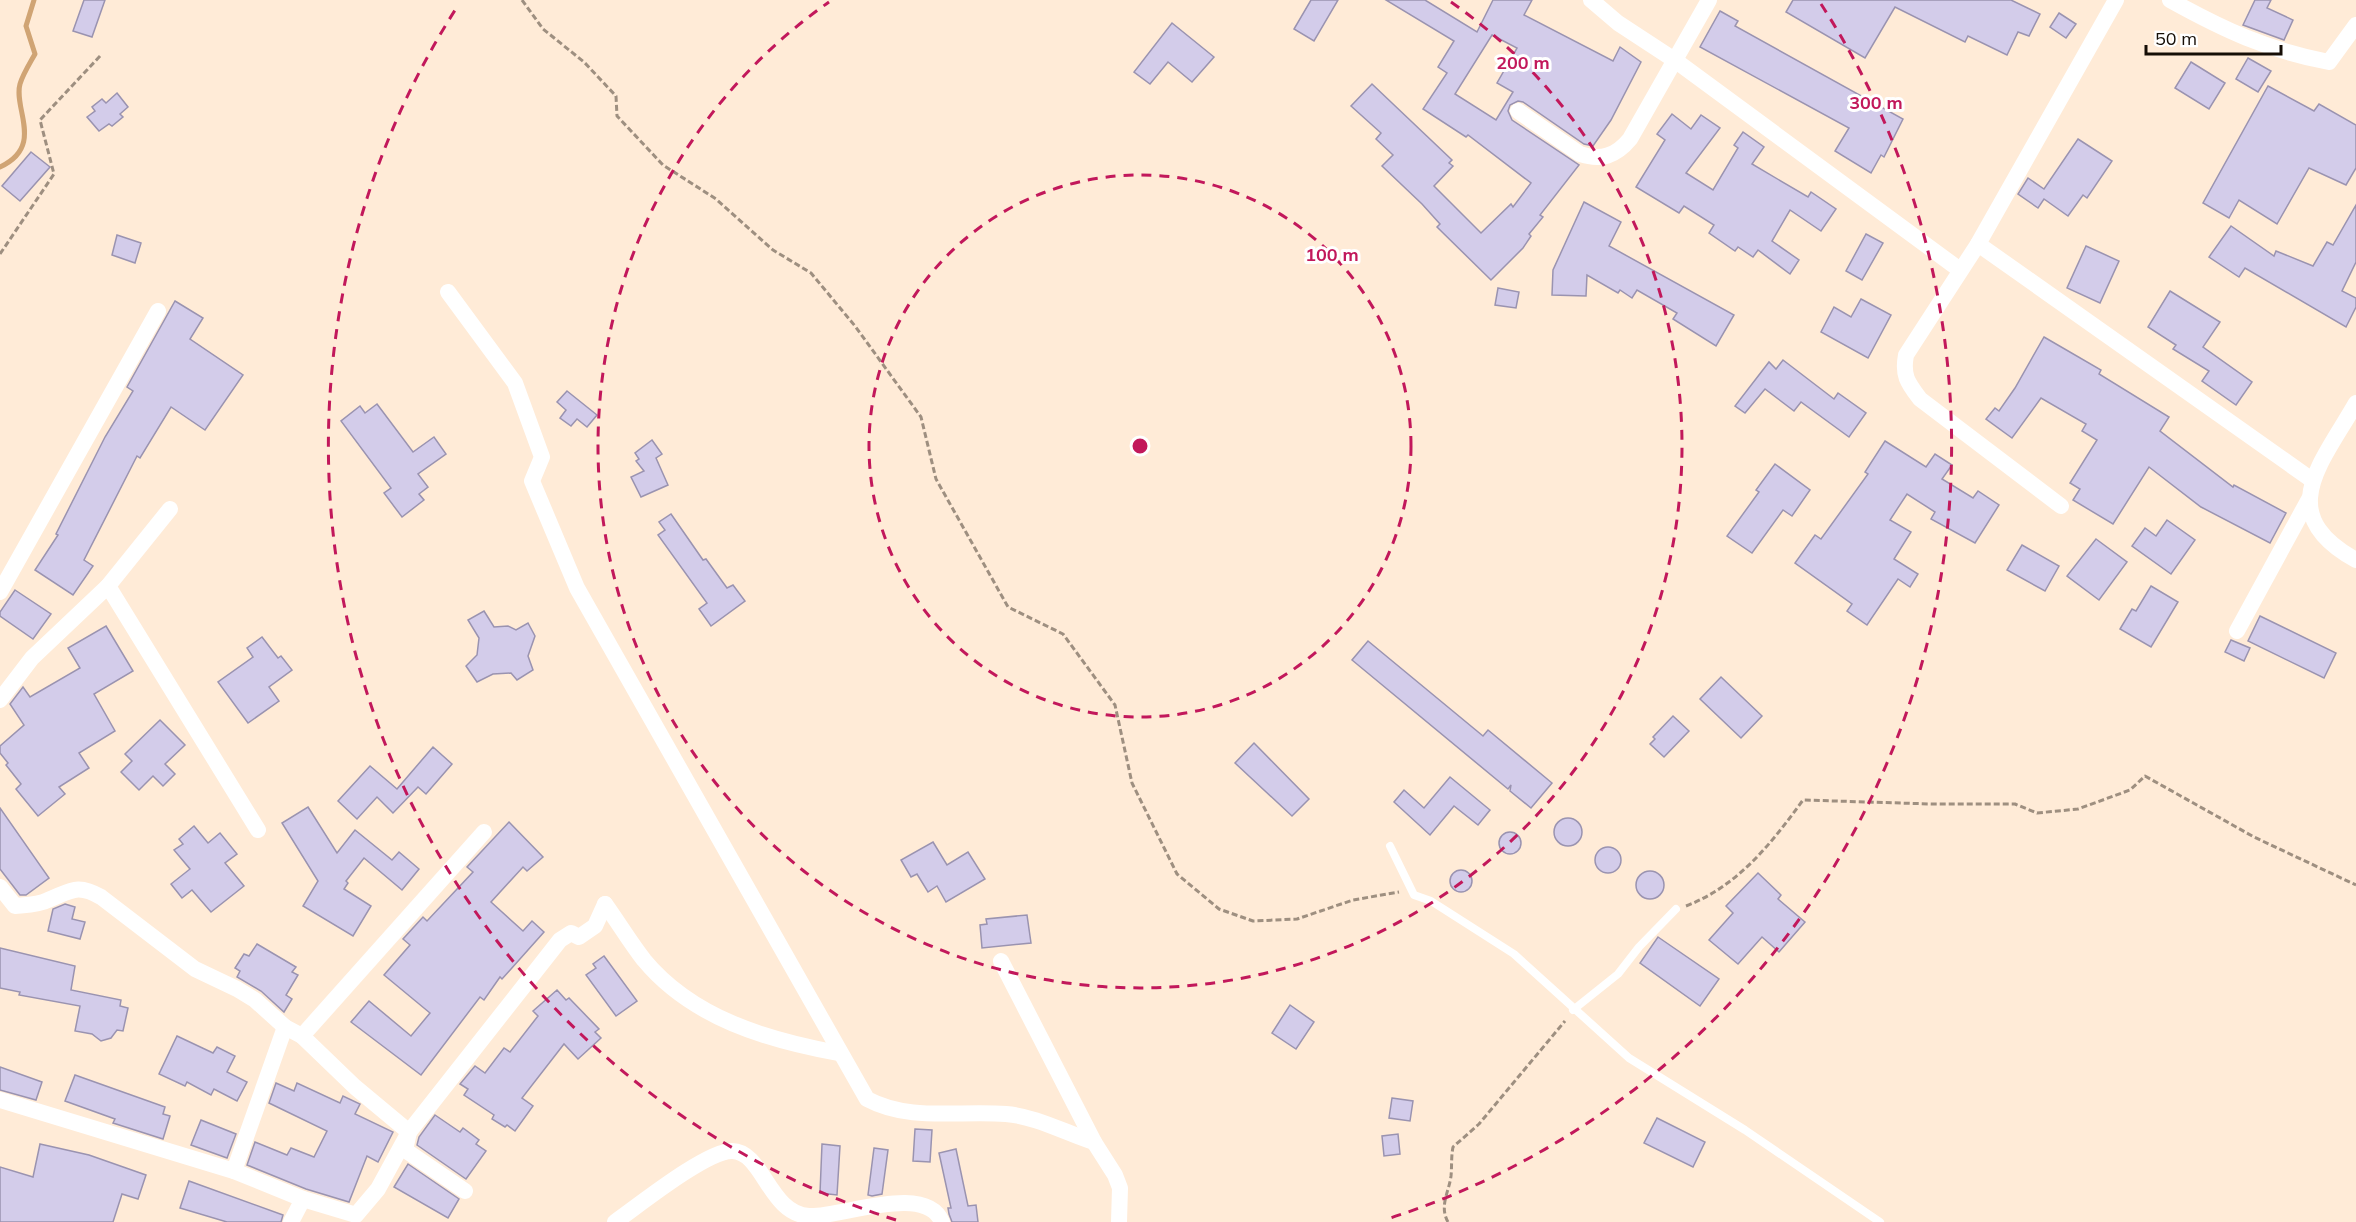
<svg xmlns="http://www.w3.org/2000/svg" width="2356" height="1222" font-family="Mulish,sans-serif">
<style>
.lines{fill:none;stroke-linecap:round;stroke-linejoin:round}
.stream{stroke:#d0a474;stroke-width:5}
.building{fill:#d3ccea;stroke:#9a93b0;stroke-width:1.5;fill-rule:evenodd}
.path{stroke:#9e8f80;stroke-width:3;stroke-dasharray:6 3;stroke-linecap:butt}
.service{stroke:#fff;stroke-width:8}
.minor{stroke:#fff;stroke-width:16}
.ring{fill:none;stroke:#c2185b;stroke-width:3;stroke-dasharray:10 8}
.centre{fill:#c2185b;stroke:#fff;stroke-width:3}
.ring-label{font-size:18px;text-anchor:middle;font-weight:bold;fill:#c2185b;stroke:#fff;stroke-width:6;stroke-linejoin:round;paint-order:stroke}
</style>
<rect width="100%" height="100%" fill="#ffebd7"/>
<g class="lines">
<path class="stream" d="M0,167C45,146 13,109 20,84C23,74 30,63 35,54L26,26L34,0"/>
</g>
<g class="building">
<polygon points="84,0 105,0 92,37 73,31"/>
<polygon points="1311,0 1338,0 1314,41 1294,29"/>
<path d="M1386,0H1425L1477,32L1493,0H1532L1524,15L1613,61L1620,47L1641,62L1611,120L1593,146L1584,144L1523,102L1518,101L1510,105L1508,111L1512,120L1579,165L1540,215L1543,217L1529,234L1531,236L1523,248L1491,280L1437,227L1440,224L1422,204L1382,166L1393,155L1376,139L1381,133L1351,106L1372,84L1452,160L1449,163L1453,166L1434,186L1481,233L1511,204L1513,207L1531,183L1468,135L1466,137L1423,109L1447,73L1438,67L1454,41ZM1492,35L1517,48L1497,83L1513,92L1496,120L1455,94Z"/>
<polygon points="1793,0 2011,0 2040,14 2029,36 2018,32 2007,55 1968,36 1965,42 1895,7 1865,58 1786,12"/>
<polygon points="2255,0 2271,0 2267,8 2293,20 2284,40 2243,25"/>
<polygon points="1720,11 1738,21 1735,26 1903,119 1884,157 1881,155 1871,173 1835,151 1849,128 1700,47"/>
<polygon points="2059,13 2076,24 2066,38 2050,27"/>
<polygon points="1172,23 1214,57 1192,82 1168,62 1150,84 1134,72"/>
<polygon points="2248,58 2271,71 2258,92 2236,79"/>
<polygon points="2191,62 2225,83 2209,109 2175,88"/>
<polygon points="2268,86 2314,111 2319,104 2356,125 2356,168 2346,185 2309,168 2277,224 2239,200 2229,218 2203,203"/>
<polygon points="117,93 128,107 120,114 123,117 112,126 109,124 99,131 87,117 95,111 92,107 102,99 106,103"/>
<polygon points="1672,114 1691,129 1701,115 1720,128 1686,173 1713,190 1738,148 1734,145 1743,132 1764,147 1752,164 1808,197 1811,192 1836,209 1821,231 1790,210 1772,241 1799,260 1790,274 1758,250 1753,257 1738,247 1735,251 1709,233 1714,225 1684,206 1679,213 1636,187 1665,140 1657,134"/>
<polygon points="2078,139 2112,161 2087,198 2083,195 2068,216 2044,199 2038,208 2018,194 2028,178 2044,189"/>
<polygon points="31,152 50,167 20,201 2,186"/>
<polygon points="1584,202 1621,222 1609,246 1734,315 1716,346 1673,319 1677,313 1637,290 1632,298 1620,290 1618,293 1587,275 1586,296 1552,295 1553,270"/>
<polygon points="2356,205 2356,262 2342,291 2356,298 2356,307 2346,327 2245,268 2239,277 2209,257 2231,226 2274,256 2276,251 2313,266 2327,242 2333,245"/>
<polygon points="1866,234 1883,243 1862,280 1846,271"/>
<polygon points="117,235 141,243 135,263 112,255"/>
<polygon points="2086,246 2119,261 2100,303 2067,288"/>
<polygon points="1498,288 1519,292 1516,308 1495,305"/>
<polygon points="2170,291 2220,322 2203,347 2252,382 2236,405 2202,381 2209,371 2173,349 2176,345 2148,327"/>
<polygon points="1861,299 1891,315 1868,358 1821,332 1834,307 1851,317"/>
<polygon points="175,301 203,318 190,339 243,375 205,430 171,407 140,458 137,456 84,560 93,566 73,595 35,570 58,535 56,534 105,437 133,391 127,387"/>
<polygon points="2044,337 2101,370 2099,374 2169,417 2160,431 2233,487 2234,485 2286,513 2270,543 2201,507 2149,467 2113,524 2073,500 2080,489 2070,483 2097,440 2082,431 2086,424 2041,398 2012,438 1986,419 1995,408 1999,411 2015,388"/>
<polygon points="1783,360 1834,399 1838,393 1866,413 1849,437 1801,402 1794,411 1765,389 1745,413 1735,406 1769,362 1776,369"/>
<polygon points="567,391 597,415 587,427 577,419 571,426 560,418 566,410 557,402"/>
<polygon points="377,404 413,452 434,437 446,454 418,474 428,487 419,494 424,500 402,517 384,493 391,488 341,421 360,406 365,413"/>
<polygon points="652,440 662,454 656,458 668,485 641,497 631,477 644,471 636,461 639,459 635,453"/>
<polygon points="1885,441 1926,467 1935,454 1952,465 1942,479 1973,498 1978,491 1999,505 1975,543 1931,519 1935,512 1907,494 1890,520 1911,532 1894,559 1918,574 1910,587 1898,579 1867,625 1847,611 1852,604 1795,563 1815,535 1821,539 1868,474 1865,472"/>
<polygon points="1775,464 1810,490 1792,516 1783,510 1752,553 1727,536 1759,492 1756,490"/>
<polygon points="671,514 703,560 706,559 727,588 733,585 745,601 711,626 699,609 707,603 658,535 665,530 659,522"/>
<polygon points="2167,520 2195,540 2171,574 2132,546 2145,528 2156,536"/>
<polygon points="2096,539 2127,562 2099,600 2067,576"/>
<polygon points="2022,545 2059,566 2045,591 2007,570"/>
<polygon points="2151,586 2178,602 2151,647 2120,629 2132,609 2136,611"/>
<polygon points="15,590 51,614 33,639 0,616 0,612"/>
<polygon points="484,611 494,627 508,626 516,630 528,623 535,636 528,656 533,670 517,680 511,673 493,674 477,682 466,666 477,655 479,638 468,620"/>
<polygon points="2260,616 2336,653 2324,678 2248,641"/>
<polygon points="106,626 133,671 94,694 115,731 79,753 89,768 59,787 65,794 38,816 16,789 21,784 6,765 8,763 0,753 0,746 24,725 10,704 23,687 30,697 80,668 68,648"/>
<polygon points="262,637 278,658 281,656 292,670 269,687 279,701 248,723 218,682 253,657 247,648"/>
<polygon points="2231,640 2250,648 2244,661 2225,652"/>
<polygon points="1368,641 1483,736 1488,730 1552,783 1531,808 1510,791 1511,785 1508,789 1352,660"/>
<polygon points="1721,677 1762,716 1741,738 1700,699"/>
<polygon points="1673,716 1689,731 1664,757 1650,744 1655,739 1653,737"/>
<polygon points="160,720 185,745 165,764 175,774 163,786 153,776 139,790 121,772 132,761 125,754"/>
<polygon points="1254,743 1309,799 1292,816 1235,763"/>
<polygon points="433,747 452,764 426,794 418,787 393,813 377,797 357,819 338,801 370,766 397,789"/>
<polygon points="1450,777 1490,810 1478,825 1454,806 1430,835 1394,802 1404,790 1424,808"/>
<polygon points="308,807 337,853 355,830 392,860 399,852 419,869 402,890 364,858 346,881 348,883 344,889 371,906 353,936 303,906 318,881 282,823"/>
<polygon points="0,808 49,878 26,895 20,895 0,869"/>
<circle cx="1568" cy="832" r="14"/>
<polygon points="509,822 543,857 527,871 523,867 491,902 523,931 532,921 544,932 502,979 500,977 484,1000 480,997 421,1075 351,1022 369,1001 411,1036 430,1013 384,975 410,945 403,939 423,917 427,921 473,872 467,867"/>
<polygon points="194,826 208,843 220,833 237,854 225,863 244,886 211,912 192,890 182,898 171,884 190,869 174,850 183,844 179,839"/>
<circle cx="1510" cy="843" r="11"/>
<polygon points="933,842 947,865 968,852 985,879 946,902 937,886 928,892 917,874 911,877 901,860"/>
<circle cx="1608" cy="860" r="13"/>
<circle cx="1461" cy="881" r="11"/>
<circle cx="1650" cy="885" r="14"/>
<polygon points="1758,873 1781,895 1778,899 1805,922 1779,952 1762,937 1738,964 1709,940 1733,913 1726,906"/>
<polygon points="65,904 75,907 72,919 85,922 80,939 48,931 53,909"/>
<polygon points="1027,915 1031,943 982,948 980,925 987,924 986,919"/>
<polygon points="1658,937 1719,979 1700,1006 1640,963"/>
<polygon points="257,944 296,967 292,972 298,975 286,995 292,999 284,1012 261,991 237,977 240,971 235,968 244,954 249,956"/>
<polygon points="0,948 75,966 71,990 121,1000 120,1006 128,1008 123,1031 117,1030 111,1038 101,1041 92,1034 75,1031 80,1006 19,995 20,992 0,988"/>
<polygon points="604,956 637,1001 616,1016 586,975 596,968 593,964"/>
<polygon points="557,990 566,1000 569,998 599,1029 595,1032 601,1038 578,1059 564,1044 522,1098 533,1106 515,1131 507,1125 505,1127 492,1119 494,1115 464,1095 468,1089 460,1084 475,1066 485,1073 504,1048 510,1052 538,1016 533,1011"/>
<polygon points="1290,1005 1314,1022 1296,1049 1272,1033"/>
<polygon points="177,1036 213,1053 217,1047 235,1056 227,1072 247,1082 237,1101 214,1089 211,1095 187,1082 185,1086 159,1074"/>
<polygon points="0,1067 42,1082 36,1100 0,1090"/>
<polygon points="75,1075 165,1107 163,1114 170,1116 163,1139 113,1123 115,1119 65,1101"/>
<polygon points="276,1083 294,1091 297,1083 340,1103 343,1096 360,1104 355,1114 393,1132 378,1162 367,1156 349,1202 306,1189 247,1165 255,1142 287,1155 291,1148 314,1157 327,1131 269,1103"/>
<polygon points="1392,1098 1413,1101 1410,1121 1389,1118"/>
<polygon points="435,1115 460,1132 463,1128 479,1140 476,1144 486,1151 466,1179 417,1145 419,1137"/>
<polygon points="1657,1118 1705,1142 1693,1167 1644,1143"/>
<polygon points="201,1120 236,1134 227,1158 191,1145"/>
<polygon points="915,1129 932,1130 930,1162 913,1161"/>
<polygon points="1398,1134 1400,1154 1384,1156 1382,1136"/>
<polygon points="40,1144 89,1155 146,1175 138,1199 122,1194 113,1222 0,1222 0,1167 33,1177"/>
<polygon points="822,1144 840,1146 837,1195 820,1193"/>
<polygon points="874,1148 888,1150 882,1194 872,1196 868,1195"/>
<polygon points="956,1149 968,1206 976,1205 978,1222 952,1222 949,1214 948,1208 951,1208 939,1153"/>
<polygon points="408,1164 459,1199 448,1218 394,1187"/>
<polygon points="189,1181 283,1215 281,1222 227,1222 180,1208"/>
</g>
<g class="lines">
<g class="path">
<polyline points="522,0 543,29 584,62 616,96 617,116 663,165 716,199 773,250 811,273 855,326 921,417 936,479 1008,607 1063,634 1115,705 1132,783 1177,874 1219,909 1253,921 1297,919 1353,900 1399,892"/>
<polyline points="0,254 54,174 40,120 101,55"/>
<path d="M1686,906C1738,886 1771,844 1803,800L1931,804H2015L2037,813L2078,809L2130,790L2145,776L2254,837L2356,885"/>
<path d="M1448,1222C1439,1206 1449,1192 1451,1176C1452,1166 1451,1157 1453,1147L1479,1124L1565,1021"/>
</g>
<g class="service">
<polyline points="1390,846 1414,895 1431,901 1514,954 1629,1058 1745,1130 1880,1222"/>
<polyline points="1573,1010 1618,974 1639,947 1676,909"/>
</g>
<g class="minor">
<polyline points="1591,0 1618,23 1676,61 1960,270"/>
<path d="M2170,0C2224,30 2267,50 2329,62L2356,25"/>
<path d="M1518,111L1580,154C1601,161 1616,156 1630,139L1709,0"/>
<polyline points="1978,244 2312,480"/>
<path d="M448,292L515,383L542,457L532,481L577,588L867,1099C910,1122 959,1110 1006,1114C1035,1116 1066,1133 1094,1142"/>
<path d="M2356,403C2322,463 2272,514 2356,560"/>
<path d="M2061,506L1920,399C1908,383 1902,376 1906,355L1978,244L2116,0"/>
<polyline points="108,586 170,509"/>
<polyline points="0,592 158,311"/>
<polyline points="2237,631 2309,499"/>
<polyline points="0,700 32,658 108,586 258,830"/>
<path d="M0,887L15,906C26,905 39,905 48,900C71,891 77,883 101,897L195,969L237,989L255,1000L285,1027L302,1036L355,1087L409,1132L405,1150L465,1191"/>
<path d="M605,904C618,922 630,942 644,960C692,1018 767,1040 838,1053"/>
<polyline points="1001,961 1094,1142 1115,1175 1120,1188 1119,1222"/>
<polyline points="302,1036 484,832"/>
<polyline points="0,1100 234,1171 303,1199 356,1215 378,1189 409,1132 560,940 571,933 579,937 595,926 605,904"/>
<polyline points="234,1171 285,1027"/>
<polyline points="291,1222 303,1199"/>
<path d="M615,1222C638,1206 706,1151 732,1151C763,1151 769,1214 809,1216C840,1218 926,1182 942,1222"/>
</g>
</g>
<g class="ring">
<circle cx="1140" cy="446" r="271"/>
<path d="M1451 2A542 542 0 1 1 829 2"/>
<path d="M896 1220A812 812 0 0 1 459 4M1821 4A812 812 0 0 1 1384 1220"/>
</g>
<circle cx="1140" cy="446" r="9" class="centre"/>
<g class="ring-label">
<text x="1523" y="69">200 m</text>
<text x="1876" y="109">300 m</text>
<text x="1332" y="261">100 m</text>
</g>
<path d="M2146 45v9h135v-9" fill="none" stroke="#160e06" stroke-width="3"/>
<text x="2155" y="45" font-size="18" fill="#160e06" stroke="#ffffff" stroke-width="4.5" paint-order="stroke">50 m</text>
</svg>
